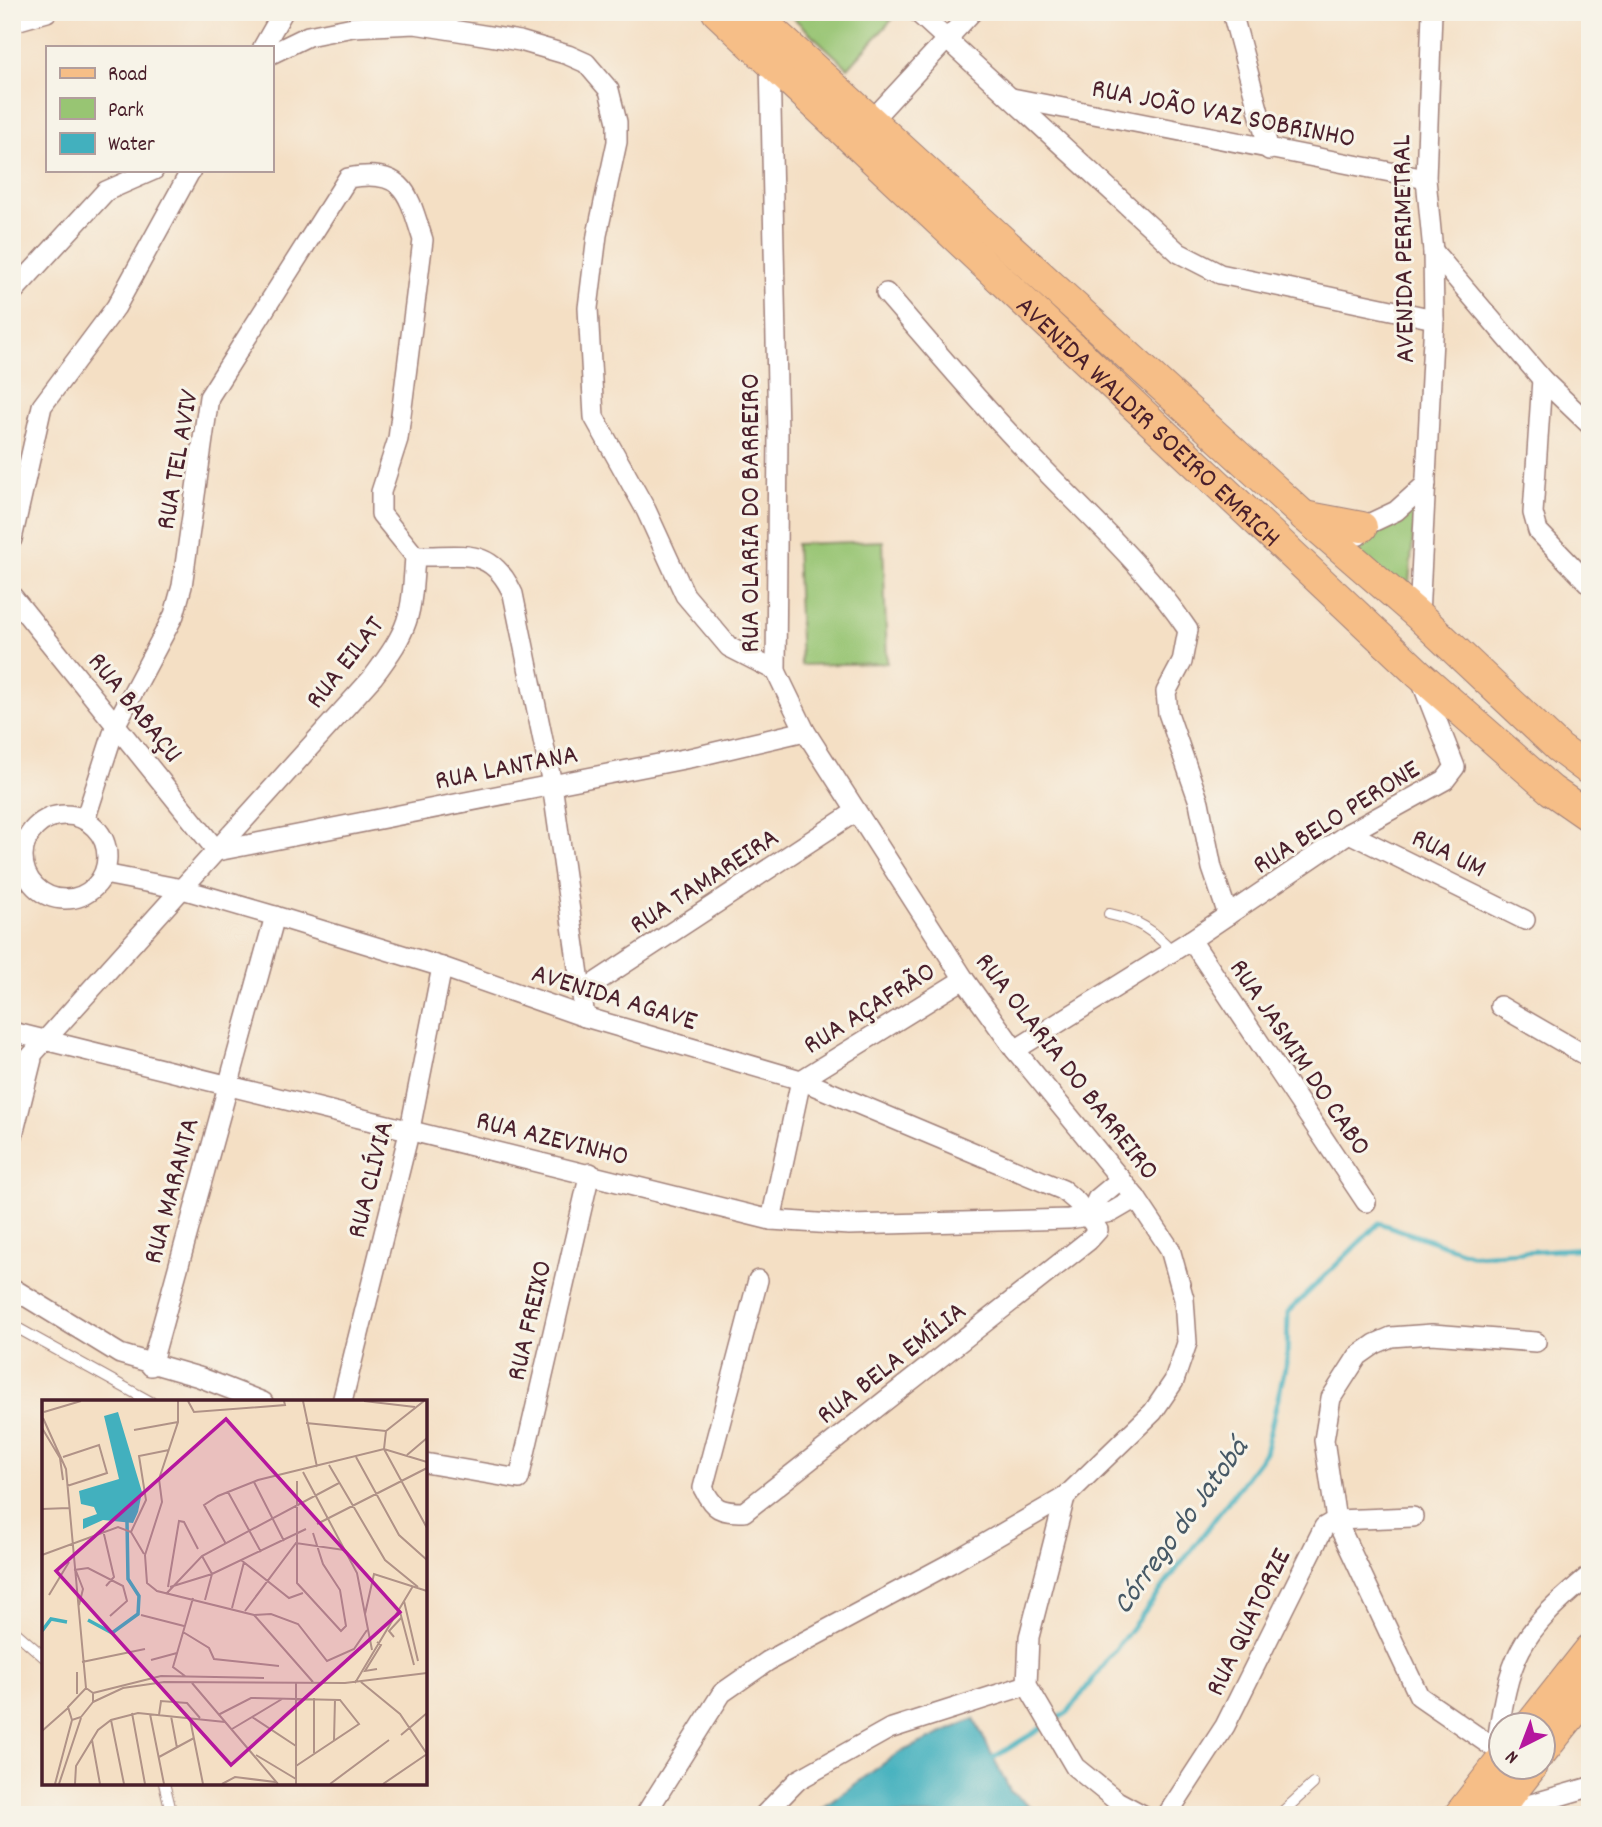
<svg xmlns="http://www.w3.org/2000/svg" width="1602" height="1827" font-family="Dekko,sans-serif">
<style>
.green{fill:#98c573;stroke:#71724f;stroke-width:2}
.water{fill:#42b0be;stroke:#466874;stroke-width:2}
.lines{fill:none;stroke-linecap:round;stroke-linejoin:round}
.stream{stroke:#42b0be;stroke-width:5}
.service-casing{stroke:#9f7f78;stroke-width:12}
.minor-casing{stroke:#9f7f78;stroke-width:22}
.primary-casing{stroke:#9f7f78;stroke-width:32}
.service{stroke:#fff;stroke-width:10}
.minor{stroke:#fff;stroke-width:19}
.primary{stroke:#f6be87;stroke-width:30}
.labels{text-anchor:middle;stroke-width:6;stroke-linejoin:round;paint-order:stroke}
.street-label{font-size:28px;fill:#4a1f2b;stroke:#f7f3e8}
.water-label{font-size:30px;font-style:italic;fill:#475966;stroke:#f7f3e8}
.inset-river{fill:none;stroke:#42b0be;stroke-width:3.5}
.inset-road{fill:none;stroke:#b09287;stroke-width:2}
.view{fill:#b5179e;fill-opacity:0.15;stroke:#b5179e;stroke-width:3.5}
.inset-edge{fill:none;stroke:#4a1f2b;stroke-width:3.5}
</style>
<rect width="100%" height="100%" fill="#f7f3e8"/>
<filter id="ink" filterUnits="userSpaceOnUse"><feTurbulence type="fractalNoise" baseFrequency=".0143" numOctaves="2"/><feDisplacementMap in="SourceGraphic" scale="14" xChannelSelector="R" yChannelSelector="G"/><feConvolveMatrix kernelMatrix="1 2 1 2 8 2 1 2 1" color-interpolation-filters="sRGB"/></filter>
<filter id="wash" filterUnits="userSpaceOnUse"><feTurbulence type="fractalNoise" baseFrequency=".00686" numOctaves="4" result="noise"/><feDisplacementMap in="SourceGraphic" scale="28" xChannelSelector="R" yChannelSelector="G"/><feGaussianBlur stdDeviation="1.57" result="paint"/><feColorMatrix in="noise" values="0 0 0 0 0 0 0 0 0 0 0 0 0 0 0 0 0 1.4 0 .05"/><feComposite in="paint" operator="in"/></filter>
<g filter="url(#wash)">
<rect width="100%" height="100%" fill="#f4dfc4"/>
<g class="green">
<polygon points="787,12 899,12 848,68"/>
<polygon points="1416,505 1408,595 1359,555 1366,535"/>
<polygon points="883,541 887,663 801,665 796,544"/>
</g>
<polygon class="water" points="974,1719 1010,1791 1041,1815 813,1815 898,1753"/>
<g class="lines">
<g class="stream">
<polyline points="1053,1721 1068,1712 1265,1453 1287,1359 1288,1312 1379,1223 1473,1255 1590,1248"/>
<polyline points="988,1761 1045,1726"/>
</g>
</g>
</g>
<g filter="url(#ink)">
<g class="lines">
<g class="service-casing">
<g id="service">
<path d="M1109,914C1138,920 1153,930 1173,952"/>
<polyline points="12,1325 151,1402"/>
<polyline points="12,1629 44,1657"/>
<polyline points="164,1783 172,1815"/>
<polyline points="1279,1815 1313,1784"/>
</g>
</g>
<g class="minor-casing">
<g id="minor">
<polyline points="917,12 1179,253 1220,274 1434,319"/>
<polyline points="1232,12 1269,150"/>
<polyline points="12,22 47,12"/>
<polyline points="263,47 283,12"/>
<polyline points="271,54 308,36 353,27 415,24 520,41 568,55 586,63 609,90 617,122 617,142 597,235 588,308 594,417 646,510 685,595 729,647 776,671"/>
<polyline points="1012,98 1426,179"/>
<polyline points="871,121 972,12"/>
<polyline points="1433,251 1542,379 1590,425"/>
<polyline points="12,293 106,191 154,170"/>
<path d="M886,293C934,348 980,404 1031,456C1086,514 1143,563 1188,630L1182,662L1166,692L1168,713L1199,802L1212,868L1228,915"/>
<polyline points="1542,379 1533,513 1538,531 1590,585"/>
<polyline points="1359,535 1362,527 1396,511 1426,484"/>
<polyline points="12,539 42,406 116,307 191,170"/>
<path d="M415,556C462,557 491,545 513,594L552,784L585,1017"/>
<polyline points="12,596 217,851 694,757 805,731"/>
<polyline points="1419,616 1434,319 1433,251 1426,179 1432,12"/>
<circle cx="65" cy="857" r="42"/>
<polyline points="1349,833 1525,920"/>
<path d="M104,874L182,889L275,916L442,967L585,1017L801,1080L1063,1190L1077,1202L1098,1230L1088,1241L744,1512C720,1512 714,1510 703,1488L758,1280"/>
<polyline points="1191,940 1366,1202"/>
<polyline points="581,992 855,812"/>
<polyline points="1500,1006 1590,1058"/>
<polyline points="12,1032 771,1220 849,1225 1069,1219 1112,1212 1136,1198"/>
<polyline points="1015,1050 1191,940 1349,833 1445,780 1455,767 1422,683"/>
<path d="M12,1077L373,677C411,626 411,618 415,556L381,514V492L398,439L423,240C408,193 405,168 348,178L209,397L182,586L174,615L116,724L85,820"/>
<polyline points="12,1139 32,1059"/>
<polyline points="1089,1217 1097,1199 1121,1179"/>
<polyline points="771,1220 801,1080 964,979"/>
<polyline points="12,1288 120,1354 199,1377 263,1402"/>
<polyline points="151,1366 275,916"/>
<polyline points="342,1402 410,1129 442,967"/>
<polyline points="425,1463 519,1479 590,1173"/>
<polyline points="1065,1497 1029,1637 1027,1685 1075,1767 1117,1801 1143,1815"/>
<path d="M1496,1749C1509,1656 1517,1635 1590,1575"/>
<polyline points="1500,1752 1419,1696 1336,1520 1324,1440 1331,1398 1358,1356 1375,1344 1391,1337 1432,1334 1536,1342"/>
<polyline points="1497,1814 1590,1787"/>
<polyline points="645,1815 722,1693 768,1661 951,1563 1065,1497 1153,1412 1174,1381 1187,1343 1184,1299 1170,1249 1136,1198 1015,1050 964,979 805,731 776,671 778,433 770,61 773,57"/>
<polyline points="764,1815 798,1780 889,1729 1027,1685"/>
<polyline points="1167,1815 1225,1726 1324,1527 1336,1520 1413,1517"/>
</g>
</g>
<g class="primary-casing">
<g id="primary">
<path id="s1" d="M717,12L1420,675L1551,790L1590,817"/>
<polyline points="752,12 1304,516 1419,616 1559,748 1590,771"/>
<polyline points="1304,516 1362,527"/>
<polyline points="1529,1726 1590,1649"/>
<polyline points="1542,1752 1590,1692"/>
<polyline points="1459,1815 1500,1762"/>
<polyline points="1494,1815 1531,1768"/>
</g>
</g>
<use href="#service" class="service"/>
<use href="#minor" class="minor"/>
<use href="#primary" class="primary"/>
</g>
</g>
<g class="labels">
<g class="street-label">
<text transform="translate(1224 111) rotate(11)" y="10">RUA JOÃO VAZ SOBRINHO</text>
<text transform="translate(1401 249) rotate(-91)" y="10">AVENIDA PERIMETRAL</text>
<text dy="10" stroke="none"><textPath href="#s1" startOffset="595">AVENIDA WALDIR SOEIRO EMRICH</textPath></text>
<text transform="translate(175 459) rotate(-80)" y="10">RUA TEL AVIV</text>
<text transform="translate(748 513) rotate(-90)" y="10">RUA OLARIA DO BARREIRO</text>
<text transform="translate(343 661) rotate(-52)" y="10">RUA EILAT</text>
<text transform="translate(137 706) rotate(51)" y="10">RUA BABAÇU</text>
<text transform="translate(506 765) rotate(-11)" y="10">RUA LANTANA</text>
<text transform="translate(1335 815) rotate(-32)" y="10">RUA BELO PERONE</text>
<text transform="translate(1450 851) rotate(26)" y="10">RUA UM</text>
<text transform="translate(703 879) rotate(-33)" y="10">RUA TAMAREIRA</text>
<text transform="translate(615 995) rotate(17)" y="10">AVENIDA AGAVE</text>
<text transform="translate(868 1006) rotate(-32)" y="10">RUA AÇAFRÃO</text>
<text transform="translate(1302 1056) rotate(56)" y="10">RUA JASMIM DO CABO</text>
<text transform="translate(1069 1065) rotate(52)" y="10">RUA OLARIA DO BARREIRO</text>
<text transform="translate(553 1136) rotate(14)" y="10">RUA AZEVINHO</text>
<text transform="translate(368 1179) rotate(-76)" y="10">RUA CLÍVIA</text>
<text transform="translate(169 1190) rotate(-75)" y="10">RUA MARANTA</text>
<text transform="translate(527 1320) rotate(-77)" y="10">RUA FREIXO</text>
<text transform="translate(890 1361) rotate(-38)" y="10">RUA BELA EMÍLIA</text>
<text transform="translate(1246 1621) rotate(-64)" y="10">RUA QUATORZE</text>
</g>
<g class="water-label">
<text transform="translate(1179 1525) rotate(-54)" y="10">Córrego do Jatobá</text>
</g>
</g>
<g transform="translate(42 1400)">
<rect width="385" height="385" fill="#f4dfc4"/>
<path d="M76,12L100,92L96,112L91,123L61,120L41,129V119L55,114L52,107L39,104L37,91L77,79L62,16Z" fill="#42b0be"/>
<path class="inset-river" d="M46,220L70,233L96,214L97,196L86,179L85,121M0,231L9,219L25,222"/>
<path class="inset-road" d="M136,1V22L117,79L120,102L103,155L105,183L115,191L212,215L271,282M146,1L152,12L243,5L242,1M261,1L275,67M322,1L373,7M382,1L344,31L342,49L385,128M2,12L39,1M1,18L24,69L44,288M264,23L344,31M0,28L18,58L21,80M92,30L136,22M365,55L385,38M21,57L57,45L65,73L25,86M314,57L357,135L385,160M287,65L343,160L376,187M261,72L315,173L330,250M255,81V183L299,231L304,226L298,190L281,164L271,133M212,82L242,141M186,92L219,152M0,109L27,108M275,124L385,68M61,130L72,177L64,186M89,132L104,100L97,56L127,50M184,144L162,105L176,96L216,80L342,49L385,62M0,155L76,127L89,132L102,154M160,156L170,174L163,200M199,160L247,198L261,193M32,170L46,168L81,186L85,201L68,216M34,171L41,189L37,205M126,187L137,121L142,122L156,149M128,187L170,174L264,129M124,194L160,156L297,83M7,195L27,162M362,201L376,261M190,208L202,162M357,208L372,265M203,211L254,143L302,150M323,214L332,174L385,191M99,215L142,226M212,215L229,214L256,224L285,261L312,249L325,230M141,232L167,248L172,259L237,266M352,237L347,231L360,217M335,242L339,245L323,271L335,269M109,260L135,253M40,262L103,249M143,276L131,267L151,198M319,282L358,314L385,354M150,283L236,384M313,283L371,186M44,288L51,293V302L39,317L30,320L26,307ZM51,293L119,276L222,278M35,294V272M51,302L81,288L122,282L303,283L385,273M90,313L103,384M108,314L122,384M117,315L119,301L145,303L158,318M176,315L209,298L298,300L317,324L254,366M129,316L135,348M210,317L254,346M148,319L161,384M69,320L82,384M190,329L240,299M0,331L26,308M359,335L385,313M50,340L58,384M292,340L293,299M272,353V298M214,355L254,379M117,357L152,338M13,384L30,320M17,384L39,318M33,384L34,366L56,330L69,320L96,313L183,322M180,384L193,377L233,382M254,384V282M288,384L347,340M341,384L385,354"/>
<path class="view" d="M184,19L358,212L189,365L14,171Z"/>
<rect width="385" height="385" class="inset-edge"/>
</g>
<rect width="1602" height="1827" fill="none" stroke="#f7f3e8" stroke-width="42"/>
<rect x="46" y="46" width="228" height="126" fill="#f7f3e8" stroke="#b29e9c" stroke-width="2"/>
<rect x="60" y="68" width="35" height="10" fill="#f6be87" stroke="#b29e9c" stroke-width="2"/>
<text x="108" y="80" font-size="21" fill="#4a1f2b">Road</text>
<rect x="60" y="98" width="35" height="21" fill="#98c573" stroke="#b29e9c" stroke-width="2"/>
<text x="108" y="116" font-size="21" fill="#4a1f2b">Park</text>
<rect x="60" y="133" width="35" height="21" fill="#42b0be" stroke="#b29e9c" stroke-width="2"/>
<text x="108" y="150" font-size="21" fill="#4a1f2b">Water</text>
<g transform="translate(1522 1746) rotate(222)"><circle r="33" fill="#f7f3e8" stroke="#b29e9c" stroke-width="2"/>
<path d="M0-5L12 26L0 18L-12 26Z" fill="#b5179e"/>
<text y="-10" font-size="19" font-weight="bold" text-anchor="middle" fill="#4a1f2b">N</text>
</g>
</svg>
